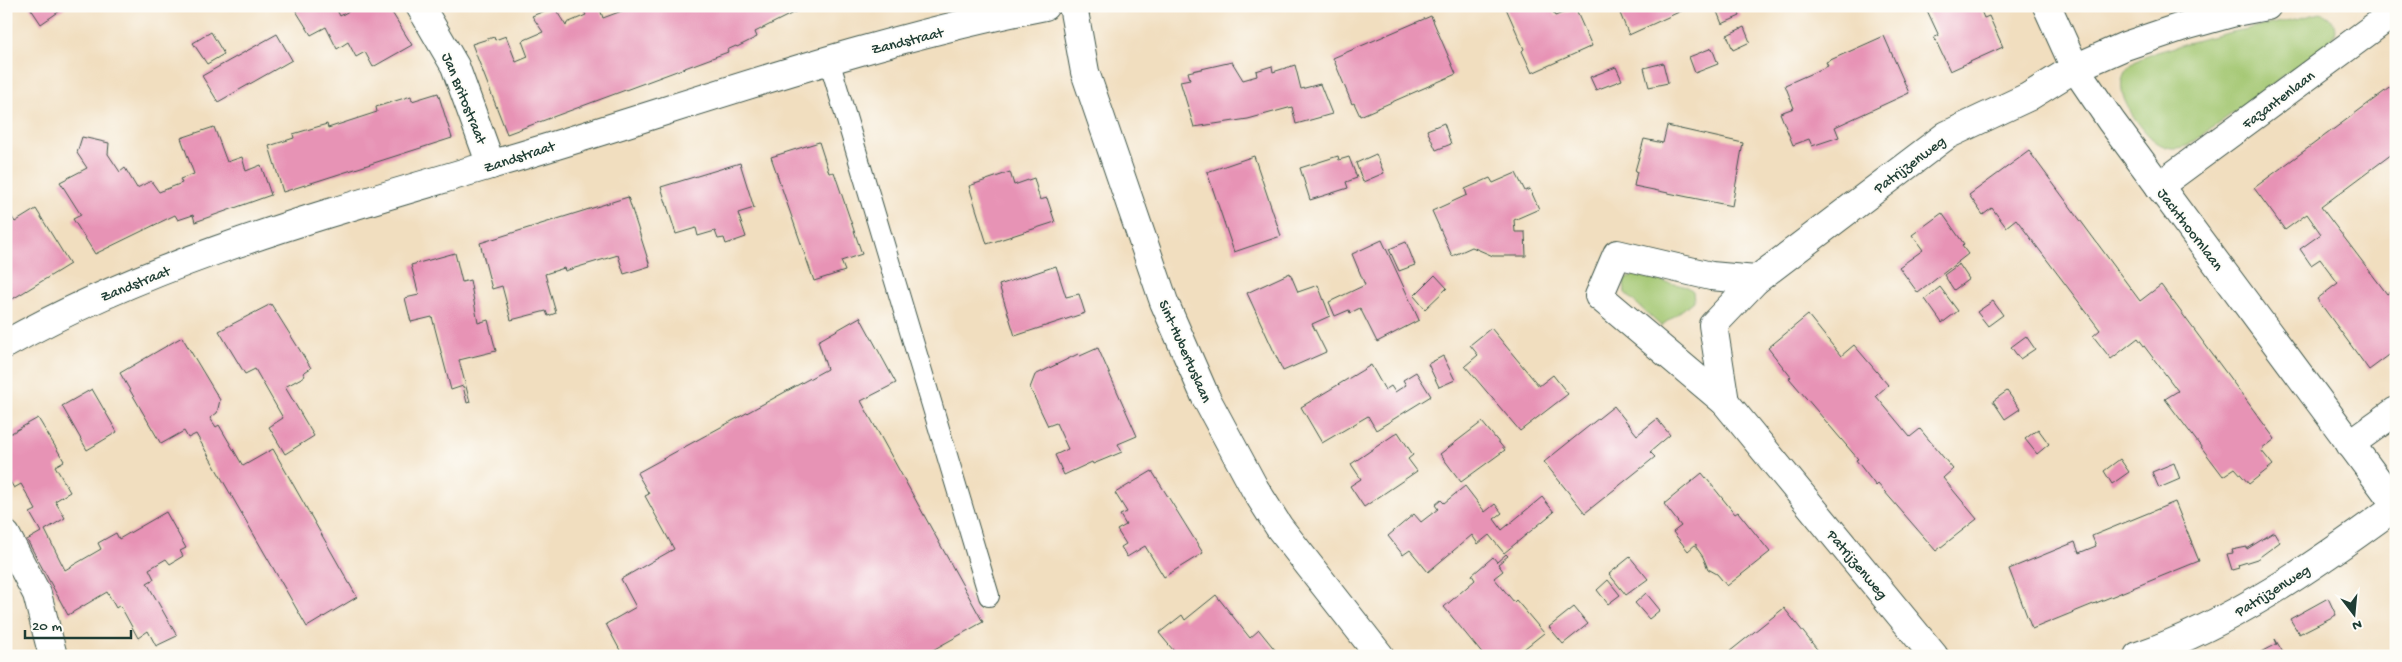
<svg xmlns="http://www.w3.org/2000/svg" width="2402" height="662" font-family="'Gochi Hand',sans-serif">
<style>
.green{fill:#a2c670;stroke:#608252}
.building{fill:#e793b5}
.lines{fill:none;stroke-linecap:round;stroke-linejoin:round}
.lane-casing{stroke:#3e5549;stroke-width:22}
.street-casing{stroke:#3e5549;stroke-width:30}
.lane{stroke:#fff;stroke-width:20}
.street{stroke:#fff;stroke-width:28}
.labels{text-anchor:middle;stroke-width:4;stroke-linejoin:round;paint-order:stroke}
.street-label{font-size:15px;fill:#1f3d34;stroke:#fdfcf7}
</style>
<rect width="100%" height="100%" fill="#fdfcf7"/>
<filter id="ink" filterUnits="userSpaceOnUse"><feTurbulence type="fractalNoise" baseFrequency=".02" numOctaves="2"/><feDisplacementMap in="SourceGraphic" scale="10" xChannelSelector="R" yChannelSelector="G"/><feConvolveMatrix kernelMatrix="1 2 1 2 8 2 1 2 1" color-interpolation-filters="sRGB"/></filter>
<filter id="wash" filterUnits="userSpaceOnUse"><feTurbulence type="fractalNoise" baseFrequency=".0096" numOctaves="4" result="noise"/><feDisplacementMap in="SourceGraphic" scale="20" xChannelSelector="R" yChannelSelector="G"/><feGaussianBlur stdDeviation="1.12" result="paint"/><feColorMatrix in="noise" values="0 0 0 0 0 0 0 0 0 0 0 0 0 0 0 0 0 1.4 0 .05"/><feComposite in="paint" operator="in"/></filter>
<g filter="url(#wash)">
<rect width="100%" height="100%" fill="#f1debf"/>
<g class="green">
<path d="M2321,13C2335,18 2339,30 2330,42L2189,145C2164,155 2150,139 2136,120C2124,103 2112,80 2133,63C2143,56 2157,52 2168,49C2218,32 2270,26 2321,13Z"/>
<polygon points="1634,275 1688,287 1693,291 1694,301 1661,326 1625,293 1624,281"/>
</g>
<g id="blocks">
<g class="building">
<polygon points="29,6 67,6 41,24"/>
<polygon points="293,6 335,6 340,16 358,6 388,6 412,45 373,67 365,52 356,57 348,42 337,49 326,27 311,35"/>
<polygon points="581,6 599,6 603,18 635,6 650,6 652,10 660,8 659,6 807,6 755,32 757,37 737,47 736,46 727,50 728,52 507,134 472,44 494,37 495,40 506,36 516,62 528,57 522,41 543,32 532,16 554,7 566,26 567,23 586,15"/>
<polygon points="1505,6 1551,6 1555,16 1575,8 1592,46 1532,73 1522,51 1524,49"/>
<polygon points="1617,6 1692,6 1629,35"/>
<polygon points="1723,6 1736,6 1740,16 1722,24 1716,9"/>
<polygon points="1925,6 1979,6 1984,18 1989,16 2003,47 1950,71 1934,37 1939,36"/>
<polygon points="1431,16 1456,74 1360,116 1354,103 1352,104 1333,58"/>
<polygon points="1744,27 1750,42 1733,50 1727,35"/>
<polygon points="211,32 224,54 207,64 193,43"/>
<polygon points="277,34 292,60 218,102 202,76"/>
<polygon points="1884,36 1909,93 1835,127 1839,137 1812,146 1809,139 1793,145 1780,113 1794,108 1785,85 1828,66 1826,62"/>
<polygon points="1712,48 1718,64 1695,73 1689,57"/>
<polygon points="1232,62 1243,80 1257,76 1256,71 1272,66 1273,72 1295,65 1301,89 1320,84 1332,114 1296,124 1292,107 1248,119 1194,127 1180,81 1190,79 1188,72"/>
<polygon points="1663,63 1668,83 1649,87 1644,68"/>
<polygon points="1616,67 1622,80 1596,90 1590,77"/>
<polygon points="2396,83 2396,151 2321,207 2387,294 2390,292 2396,299 2396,350 2369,370 2317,299 2338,283 2320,259 2311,265 2300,249 2321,234 2307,214 2285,230 2254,188"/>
<polygon points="438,93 452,138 283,192 269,146 294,138 293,134 327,124 328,128 377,112 376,107 411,96 412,101"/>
<polygon points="1444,123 1451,144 1436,150 1427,130"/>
<polygon points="1667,126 1743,143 1732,206 1634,186 1637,171 1635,171 1644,139 1663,143"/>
<polygon points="214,127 227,162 242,157 246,171 261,165 271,195 195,222 193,215 178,220 175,215 95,254 73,219 81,215 60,182 87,168 77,153 82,137 109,143 108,154 120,172 125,168 137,188 151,181 159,192 182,183 180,179 194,174 181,138"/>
<polygon points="819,142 829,173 834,172 862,254 841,261 845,271 814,281 771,157"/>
<polygon points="2029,151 2140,301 2161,285 2275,439 2261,450 2273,465 2249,484 2235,468 2223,476 2165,399 2178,391 2138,338 2111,359 2093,336 2100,330 2016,219 2006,227 1992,208 1983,215 1969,195"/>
<polygon points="1376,154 1384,173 1363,182 1356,163"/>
<polygon points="1254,156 1281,236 1234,252 1207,172"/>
<polygon points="1338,156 1339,160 1349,157 1357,178 1346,182 1348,188 1310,200 1300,168"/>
<polygon points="740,163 754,208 738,213 746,237 726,244 724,238 718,239 715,231 698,236 696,228 676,234 661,187"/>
<polygon points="1010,172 1014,185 1034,178 1040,200 1047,198 1055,222 987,244 969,186"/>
<polygon points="1516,173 1525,191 1530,189 1539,209 1514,220 1515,232 1525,232 1526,256 1493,256 1472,247 1452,256 1432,211 1467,195 1465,189 1490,178 1493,183"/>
<polygon points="628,197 650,266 624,274 618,255 565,271 564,268 545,274 556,313 548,316 546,311 511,320 502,286 492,289 480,243"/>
<polygon points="36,209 70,264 6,303 6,216 10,214 15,222"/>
<polygon points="1942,213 1964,244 1962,246 1968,254 1918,293 1899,267 1923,250 1912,235"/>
<polygon points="1382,240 1419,320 1377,342 1360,308 1350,313 1349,310 1335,316 1329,302 1365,285 1352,254"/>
<polygon points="1406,242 1415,265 1399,271 1389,249"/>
<polygon points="455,253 462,282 470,280 478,323 488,320 496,351 459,360 470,402 467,403 463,386 451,390 432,317 411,322 405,298 419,295 411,265"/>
<polygon points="1959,264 1969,279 1954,290 1944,275"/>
<polygon points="1056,266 1066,297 1079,294 1085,313 1015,336 999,285"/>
<polygon points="1290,273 1298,292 1318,285 1330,316 1312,324 1326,352 1283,371 1247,293"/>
<polygon points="1435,275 1447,288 1425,309 1414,296"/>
<polygon points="1940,287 1958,311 1942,323 1925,299"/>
<polygon points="1993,301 2003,315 1988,326 1977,312"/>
<polygon points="271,304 311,368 303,373 305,376 285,387 314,436 285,454 269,427 283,418 255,369 245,374 219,331"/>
<polygon points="1808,315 1841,356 1854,345 1888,385 1876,396 1910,437 1920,429 1953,469 1943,478 1977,519 1936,551 1878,484 1876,486 1856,460 1858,459 1789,378 1791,377 1768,348"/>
<polygon points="860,317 896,383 861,401 983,622 922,656 623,656 606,624 636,607 621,579 674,549 645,496 649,494 637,473 827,369 818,341"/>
<polygon points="1491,328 1539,386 1553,375 1568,394 1520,431 1465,366 1478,355 1470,345"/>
<polygon points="2026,336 2035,349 2020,359 2011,347"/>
<polygon points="182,337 220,400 217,413 210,418 216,427 219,425 243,466 273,449 357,597 307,627 196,434 188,438 184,431 161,444 120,373"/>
<polygon points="1098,348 1137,436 1118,444 1122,452 1093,464 1092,462 1064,475 1055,455 1068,449 1056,423 1048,426 1030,388 1035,375 1078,354 1080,356"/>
<polygon points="1443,356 1455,380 1439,387 1428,364"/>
<polygon points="1371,365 1385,390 1391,386 1395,392 1406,385 1403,380 1416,372 1431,396 1376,430 1368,416 1322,443 1301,407"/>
<polygon points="92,389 117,432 87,450 62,406"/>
<polygon points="2007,391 2020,409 2005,419 1993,401"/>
<polygon points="1614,406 1637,435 1657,419 1670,435 1650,452 1655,457 1585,513 1544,462"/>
<polygon points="38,418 64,461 55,466 70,492 55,501 65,518 45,530 65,570 101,549 98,543 116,533 119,539 166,512 186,548 180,551 183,556 170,564 166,559 149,569 154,579 147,583 177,636 156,646 148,631 138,638 120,605 116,608 107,592 68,615 27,540 41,532 30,513 36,510 21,484 14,488 6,475 6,436"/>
<polygon points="1482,422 1505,450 1461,482 1440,454"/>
<polygon points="2038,429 2049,444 2037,454 2025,439"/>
<polygon points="1398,432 1413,455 1408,459 1417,471 1364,507 1350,486 1361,479 1351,464"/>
<polygon points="2120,459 2129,472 2112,484 2104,471"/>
<polygon points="2174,463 2180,479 2159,488 2152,472"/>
<polygon points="1152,471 1203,553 1164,577 1145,546 1127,557 1121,547 1126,544 1117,530 1126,525 1120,515 1127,512 1115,493"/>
<polygon points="1702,473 1735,514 1738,512 1770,552 1727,586 1717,574 1708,569 1703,557 1696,547 1696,544 1688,551 1673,532 1681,526 1664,504"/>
<polygon points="1465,486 1485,512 1495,504 1502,513 1494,519 1502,530 1542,497 1554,512 1504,553 1489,535 1478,544 1472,535 1428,572 1410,550 1403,555 1388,536 1414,514 1421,522 1438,509 1435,505 1441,500 1444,503"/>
<polygon points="2175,502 2199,561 2032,629 2009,569 2075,542 2079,553 2096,546 2092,536"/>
<polygon points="2274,532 2280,542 2257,559 2238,565 2239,568 2232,570 2227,554 2233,553 2232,550 2247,547 2247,549"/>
<polygon points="1506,554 1508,556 1498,564 1503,571 1494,578 1514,602 1516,600 1544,633 1515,656 1484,656 1444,607 1475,580 1472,575 1493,557 1497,562"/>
<polygon points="1630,557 1648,579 1626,595 1609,574"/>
<polygon points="1608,580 1620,595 1608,604 1597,590"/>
<polygon points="1646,593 1660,610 1649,619 1635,603"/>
<polygon points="1216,595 1250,638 1259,630 1280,656 1178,656 1159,633 1182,615 1185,620"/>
<polygon points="2328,598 2336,615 2299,634 2290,619"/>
<polygon points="1574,607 1588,624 1563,644 1549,627"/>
<polygon points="1784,608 1820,653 1817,656 1724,656"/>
<polygon points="2275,639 2285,656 2254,656 2277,644"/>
</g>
</g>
</g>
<g filter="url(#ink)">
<use href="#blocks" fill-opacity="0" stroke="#3e5549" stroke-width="1"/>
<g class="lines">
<g class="lane-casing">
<polyline id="lane" points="829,60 989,596"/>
</g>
<g class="street-casing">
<g id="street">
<polyline points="420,6 455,66 491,165"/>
<polyline points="1073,6 1085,72 1164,302 1206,398 1255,489 1279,527 1380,656"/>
<polyline points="2047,6 2075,68 2111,121 2396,505"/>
<polyline points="2159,186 2396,11"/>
<path d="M6,344C157,259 326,214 490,165C675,111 856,43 1045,6"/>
<polyline points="1725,402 1713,325 1756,280"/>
<polyline points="2350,444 2396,411"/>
<polyline points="6,535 37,594 53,656"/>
<polyline points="1934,656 1725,402 1599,296 1617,254 1711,276 1756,280 1947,135 2028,97 2075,68 2125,46 2181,27 2235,12 2267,6"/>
<path d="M2138,656C2233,623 2316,565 2396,506"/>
</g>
</g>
<use href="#lane" class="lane"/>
<use href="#street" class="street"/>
</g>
</g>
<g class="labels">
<g class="street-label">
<text transform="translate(907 40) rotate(-14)" y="5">Zandstraat</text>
<text transform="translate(465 98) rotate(68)" y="5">Jan Britostraat</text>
<text transform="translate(2278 99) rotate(-37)" y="5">Fazantenlaan</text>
<text transform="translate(519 156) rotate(-18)" y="5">Zandstraat</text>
<text transform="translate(1909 164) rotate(-37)" y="5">Patrijzenweg</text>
<text transform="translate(2191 229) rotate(53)" y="5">Jachthoornlaan</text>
<text transform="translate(135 283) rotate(-22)" y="5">Zandstraat</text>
<text transform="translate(1186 351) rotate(66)" y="5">Sint-Hubertuslaan</text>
<text transform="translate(1858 564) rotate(50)" y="5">Patrijzenweg</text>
<text transform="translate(2272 590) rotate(-32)" y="5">Patrijzenweg</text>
</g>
</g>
<rect width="2402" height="662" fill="none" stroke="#fdfcf7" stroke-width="25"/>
<g transform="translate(2354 614) rotate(164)" stroke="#fdfcf7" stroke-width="4" paint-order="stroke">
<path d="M0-4L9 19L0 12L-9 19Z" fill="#1f3d34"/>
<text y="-8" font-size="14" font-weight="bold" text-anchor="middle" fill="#1f3d34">N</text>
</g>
<path d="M25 630v8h106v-8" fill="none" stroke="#1f3d34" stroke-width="2.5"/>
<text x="32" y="630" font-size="15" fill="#1f3d34" stroke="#fdfcf7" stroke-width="4" paint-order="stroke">20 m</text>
</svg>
